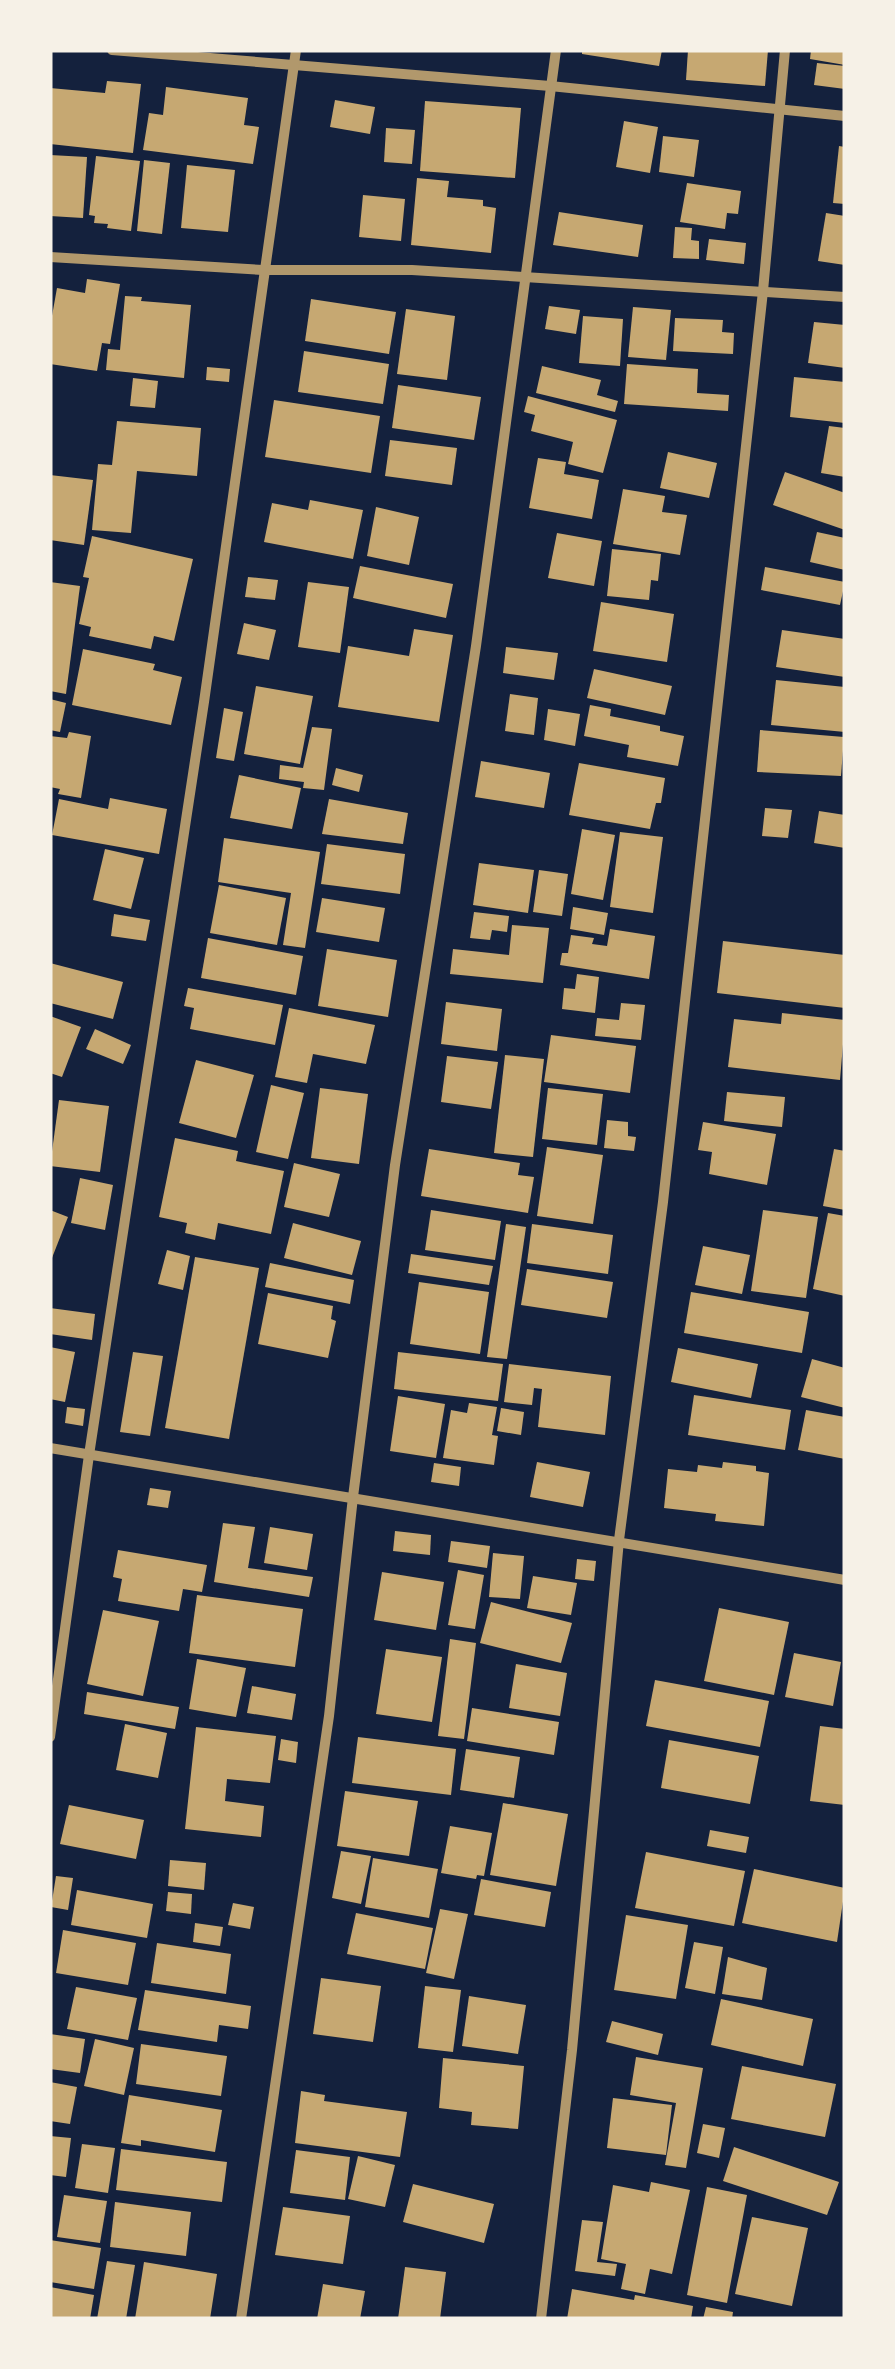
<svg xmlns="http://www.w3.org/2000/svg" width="895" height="2369" font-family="Helvetica,sans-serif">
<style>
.building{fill:#c6a872}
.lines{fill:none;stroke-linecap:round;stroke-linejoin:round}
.minor{stroke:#b1986c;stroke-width:10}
</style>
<rect width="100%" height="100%" fill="#14213d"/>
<g class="building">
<polygon points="582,50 662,50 659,66 582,54"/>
<polygon points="688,50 768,50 765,86 686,80"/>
<polygon points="811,50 845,50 845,65 810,59"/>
<polygon points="817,63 845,66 845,89 814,85"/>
<polygon points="107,81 141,84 133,153 50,144 50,88 105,93"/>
<polygon points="166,87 248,98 244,125 259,127 253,164 143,150 149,113 163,115"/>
<polygon points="335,100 375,107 370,134 330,127"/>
<polygon points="425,101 521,108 515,178 420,171"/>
<polygon points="624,121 658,127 650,173 616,167"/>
<polygon points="386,128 415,130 412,164 384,162"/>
<polygon points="663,136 699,140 694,177 659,172"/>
<polygon points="839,146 845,147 845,204 833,203"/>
<polygon points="50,155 87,157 83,218 50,216"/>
<polygon points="96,156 140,161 131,231 107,228 108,224 94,223 95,216 89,215"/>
<polygon points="144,160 170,163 162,234 137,231"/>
<polygon points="187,165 235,170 228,232 181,228"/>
<polygon points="417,178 449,181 447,197 483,200 483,206 496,208 491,253 411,245"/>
<polygon points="687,183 741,191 738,214 727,213 725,229 680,222"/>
<polygon points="363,195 405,199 401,241 359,237"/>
<polygon points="559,212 643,225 638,257 553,245"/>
<polygon points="826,213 845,216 845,265 818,261"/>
<polygon points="675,227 692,228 691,240 699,241 699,259 673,258"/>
<polygon points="709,239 746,243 744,264 706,260"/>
<polygon points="87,279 120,284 110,344 102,343 97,371 50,364 50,327 57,288 85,293"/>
<polygon points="125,296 142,297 141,301 191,305 184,378 106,370 108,349 120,350"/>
<polygon points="311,299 396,312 389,354 305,341"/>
<polygon points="549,306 580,310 576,334 545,329"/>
<polygon points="633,307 671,310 666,360 628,357"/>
<polygon points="406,309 455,316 447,380 397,374"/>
<polygon points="583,316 623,319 620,366 579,363"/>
<polygon points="675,318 723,320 722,332 734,333 733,354 673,351"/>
<polygon points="814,322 845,325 845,368 808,363"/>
<polygon points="304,351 389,364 383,404 298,392"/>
<polygon points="627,364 698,369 697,393 729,395 728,411 624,404"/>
<polygon points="542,366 601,380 597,395 618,401 615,412 536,393"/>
<polygon points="207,367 230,369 229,382 206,380"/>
<polygon points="794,377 845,382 845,423 790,417"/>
<polygon points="133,378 158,381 155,408 130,406"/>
<polygon points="398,385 481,397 474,440 392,428"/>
<polygon points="528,396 617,420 603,473 568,464 573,442 531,431 535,415 524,412"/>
<polygon points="274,400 380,416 371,473 265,457"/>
<polygon points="117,421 201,428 197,476 137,471 131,533 92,530 98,464 112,465"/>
<polygon points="829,426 845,428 845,477 821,473"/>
<polygon points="390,440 457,448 452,485 385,476"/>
<polygon points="668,452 717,463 709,498 660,488"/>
<polygon points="538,458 566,462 564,474 599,480 592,519 529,508"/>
<polygon points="785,472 845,493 845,530 773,505"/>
<polygon points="50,475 93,480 84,545 50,540"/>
<polygon points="623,489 665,496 662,512 687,515 680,555 613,544"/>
<polygon points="310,500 363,510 353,559 264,542 272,503 308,510"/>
<polygon points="376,507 419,517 409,565 367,556"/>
<polygon points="817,532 845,538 845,570 810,562"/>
<polygon points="557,533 602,541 594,586 548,578"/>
<polygon points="92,536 193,559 174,641 154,636 151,649 89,636 91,627 79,624 89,578 83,577"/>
<polygon points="612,549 661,554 658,581 651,580 649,600 607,596"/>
<polygon points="360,566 453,584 446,618 353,598"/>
<polygon points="765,567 845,582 840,605 761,590"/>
<polygon points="248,577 278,580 275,600 245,597"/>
<polygon points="50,582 80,586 66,694 50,691"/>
<polygon points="308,582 349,587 340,653 298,647"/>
<polygon points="601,602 674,614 667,662 593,651"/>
<polygon points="244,623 276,630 269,660 237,654"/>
<polygon points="414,629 453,635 439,722 338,707 348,646 409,656"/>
<polygon points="782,630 845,639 845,677 776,667"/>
<polygon points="506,647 558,653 554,680 503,673"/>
<polygon points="83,649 155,664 153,670 182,677 171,725 72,705"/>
<polygon points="594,669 672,686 665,715 587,698"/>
<polygon points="776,680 845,687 845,732 771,725"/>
<polygon points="256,686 313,696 300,764 244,754"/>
<polygon points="510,694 538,698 534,735 505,731"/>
<polygon points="50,699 66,703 60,732 50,730"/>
<polygon points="590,705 611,709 610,716 660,726 660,731 684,736 678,766 627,757 629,745 584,736"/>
<polygon points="224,708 243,712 234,761 216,758"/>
<polygon points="548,709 580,714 575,746 544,740"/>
<polygon points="312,727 332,729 324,790 303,788 304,782 279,779 280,765 303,768"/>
<polygon points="760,730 844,737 841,776 757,772"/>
<polygon points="69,732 91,736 81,798 58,794 60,789 50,787 50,736 67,738"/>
<polygon points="481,761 550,773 544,808 475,797"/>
<polygon points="579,763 665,778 661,803 656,803 650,829 569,815"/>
<polygon points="336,768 363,775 359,792 332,785"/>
<polygon points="239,775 301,788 292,829 230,818"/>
<polygon points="110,798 167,809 159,854 52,835 59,799 108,809"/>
<polygon points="329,799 408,813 403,844 322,834"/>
<polygon points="765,808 792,810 788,838 762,836"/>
<polygon points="819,811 845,815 845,848 814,843"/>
<polygon points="582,829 615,835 603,900 571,894"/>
<polygon points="620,832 663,837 653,913 610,907"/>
<polygon points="224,838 320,852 305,948 283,945 291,893 218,882"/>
<polygon points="327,844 405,854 400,894 321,884"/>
<polygon points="105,849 144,858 131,909 93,900"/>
<polygon points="479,863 534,870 528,913 473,905"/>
<polygon points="539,870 568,874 562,916 533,912"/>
<polygon points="219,885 286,898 277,945 210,933"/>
<polygon points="322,898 385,908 379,942 316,932"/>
<polygon points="573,907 608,913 604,935 570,929"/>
<polygon points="474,912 509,916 507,932 492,930 490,940 470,938"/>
<polygon points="114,914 150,920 146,941 111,936"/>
<polygon points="512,925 549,928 543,983 450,974 453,949 509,955"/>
<polygon points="610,929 655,936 649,979 560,965 562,953 568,953 571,935 594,938 592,944 607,946"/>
<polygon points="208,938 303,956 296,995 201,978"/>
<polygon points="723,941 845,955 845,1008 717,993"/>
<polygon points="327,949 397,960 388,1017 318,1006"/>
<polygon points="50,963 123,982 113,1019 50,1003"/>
<polygon points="577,974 599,977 595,1013 562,1009 564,988 575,989"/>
<polygon points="188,988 283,1005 275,1045 190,1029 194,1008 184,1006"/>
<polygon points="446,1002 502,1009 497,1051 441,1044"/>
<polygon points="621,1003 645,1005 641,1040 595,1036 597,1018 619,1020"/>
<polygon points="289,1008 375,1025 366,1064 313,1054 307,1083 275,1077"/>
<polygon points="782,1013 845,1020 840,1080 728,1067 734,1019 781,1024"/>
<polygon points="50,1016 81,1027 62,1077 50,1073"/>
<polygon points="95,1029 131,1045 123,1064 86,1049"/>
<polygon points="551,1035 636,1046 630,1093 544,1082"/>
<polygon points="505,1055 544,1059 533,1157 494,1153"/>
<polygon points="447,1056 498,1062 491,1109 441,1102"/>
<polygon points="196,1060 254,1075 236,1138 179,1123"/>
<polygon points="271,1085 304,1093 288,1159 256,1152"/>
<polygon points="320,1088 368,1094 359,1164 311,1158"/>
<polygon points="548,1088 603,1094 597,1145 542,1139"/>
<polygon points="727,1092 785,1097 782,1127 724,1121"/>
<polygon points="59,1100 109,1106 100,1172 50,1166"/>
<polygon points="607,1120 628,1122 628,1136 636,1137 634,1151 604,1148"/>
<polygon points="703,1122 776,1134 767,1185 709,1174 712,1152 698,1150"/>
<polygon points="175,1138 238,1151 236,1161 284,1171 271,1234 218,1223 215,1240 185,1233 187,1223 159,1217"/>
<polygon points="547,1147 603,1155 593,1224 537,1216"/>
<polygon points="429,1149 520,1163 518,1175 534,1177 528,1213 421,1196"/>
<polygon points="834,1149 845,1151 845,1210 823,1206"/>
<polygon points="294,1163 340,1174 329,1217 284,1207"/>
<polygon points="80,1178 113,1185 105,1230 71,1223"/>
<polygon points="50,1210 68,1217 50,1263"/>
<polygon points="431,1210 501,1221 495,1260 425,1250"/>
<polygon points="763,1210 818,1217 806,1298 751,1291"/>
<polygon points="828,1213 845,1216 845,1296 813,1289"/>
<polygon points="293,1223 361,1241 352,1275 284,1258"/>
<polygon points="506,1224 526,1227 507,1359 487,1357"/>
<polygon points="532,1224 613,1235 608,1274 527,1263"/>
<polygon points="703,1246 750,1255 742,1294 695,1285"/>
<polygon points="167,1250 190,1256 183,1290 158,1284"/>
<polygon points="411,1254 493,1266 489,1285 408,1273"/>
<polygon points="195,1257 259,1268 229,1439 165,1428"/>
<polygon points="270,1263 354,1280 350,1304 265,1287"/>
<polygon points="527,1269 613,1282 607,1318 521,1305"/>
<polygon points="419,1282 489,1292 480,1354 410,1344"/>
<polygon points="691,1292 809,1312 802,1353 684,1333"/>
<polygon points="268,1293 333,1306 331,1319 336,1321 328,1358 258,1344"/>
<polygon points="50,1308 95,1314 92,1340 50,1334"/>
<polygon points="50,1347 75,1352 65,1402 50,1399"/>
<polygon points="678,1348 758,1364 751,1398 671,1382"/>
<polygon points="133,1352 163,1356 150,1436 120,1432"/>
<polygon points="398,1352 503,1364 498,1401 394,1389"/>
<polygon points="812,1359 845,1368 845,1408 801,1397"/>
<polygon points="509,1364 611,1376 605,1435 538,1427 542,1389 534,1388 532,1405 504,1402"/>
<polygon points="694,1395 791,1410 785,1450 688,1435"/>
<polygon points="398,1396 445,1404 436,1458 390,1451"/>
<polygon points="469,1403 497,1407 492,1435 498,1436 494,1465 443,1458 451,1410 467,1413"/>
<polygon points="67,1407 85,1409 83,1426 65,1423"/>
<polygon points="501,1408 524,1412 521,1435 497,1431"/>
<polygon points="806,1410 845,1417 845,1459 798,1450"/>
<polygon points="537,1462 590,1472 583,1507 530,1497"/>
<polygon points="723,1462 756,1466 756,1471 769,1473 764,1526 715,1521 716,1514 664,1508 668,1469 697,1472 698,1465 722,1468"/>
<polygon points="434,1463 461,1467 459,1486 431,1482"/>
<polygon points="150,1488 171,1491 168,1508 147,1505"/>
<polygon points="223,1523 255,1527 248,1568 313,1577 309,1597 214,1582"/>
<polygon points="270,1527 313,1534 307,1570 264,1563"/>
<polygon points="395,1531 431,1535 430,1555 393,1551"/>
<polygon points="451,1541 490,1546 487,1568 448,1562"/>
<polygon points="118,1550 207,1565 202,1592 183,1589 179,1611 118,1601 122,1579 113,1577"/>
<polygon points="493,1553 524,1556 520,1599 489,1597"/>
<polygon points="577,1559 596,1561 594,1581 575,1579"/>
<polygon points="458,1570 484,1575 475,1629 448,1625"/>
<polygon points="382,1572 444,1582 436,1630 374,1620"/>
<polygon points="533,1576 577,1583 571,1615 527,1608"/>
<polygon points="197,1595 303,1609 295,1667 189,1653"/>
<polygon points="491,1602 572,1623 561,1663 480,1643"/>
<polygon points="719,1608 789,1622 774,1695 704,1681"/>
<polygon points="103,1610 159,1621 143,1696 87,1684"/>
<polygon points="450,1639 476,1643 464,1739 438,1736"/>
<polygon points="386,1649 442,1657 432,1722 376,1714"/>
<polygon points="794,1653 841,1662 833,1706 785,1697"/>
<polygon points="197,1659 246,1668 236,1717 189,1709"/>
<polygon points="516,1664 567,1673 560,1716 509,1708"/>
<polygon points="655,1680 769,1701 760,1747 646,1726"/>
<polygon points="252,1686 296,1694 292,1720 247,1713"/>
<polygon points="87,1692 179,1707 175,1729 84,1714"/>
<polygon points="472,1708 559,1722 554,1755 467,1741"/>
<polygon points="125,1724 167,1733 158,1778 116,1770"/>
<polygon points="820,1726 845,1729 845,1805 810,1801"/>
<polygon points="196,1727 276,1736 270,1783 227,1779 225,1801 264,1806 261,1837 185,1829"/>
<polygon points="358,1737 456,1749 451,1795 352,1783"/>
<polygon points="281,1739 298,1742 296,1763 278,1760"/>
<polygon points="669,1740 759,1756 750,1804 661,1788"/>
<polygon points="466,1749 520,1757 514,1798 460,1790"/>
<polygon points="345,1791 418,1801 409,1856 337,1846"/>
<polygon points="503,1803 568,1814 556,1886 490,1875"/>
<polygon points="69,1805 144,1820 136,1859 60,1844"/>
<polygon points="450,1826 492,1833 484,1876 477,1875 476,1879 441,1873"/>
<polygon points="710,1830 749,1837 746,1853 707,1846"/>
<polygon points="341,1851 371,1856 361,1904 332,1898"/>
<polygon points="646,1852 745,1871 734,1926 635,1908"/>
<polygon points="373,1858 438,1869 429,1918 365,1907"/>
<polygon points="170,1860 206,1863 204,1890 168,1886"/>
<polygon points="754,1869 845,1888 837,1942 742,1923"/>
<polygon points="56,1876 73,1878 68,1910 51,1907"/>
<polygon points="481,1879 551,1892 545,1927 474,1915"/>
<polygon points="77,1890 153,1904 147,1938 71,1925"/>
<polygon points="168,1892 192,1894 191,1914 166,1911"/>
<polygon points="233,1903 254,1907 250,1929 228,1925"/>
<polygon points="440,1909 468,1914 454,1979 426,1973"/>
<polygon points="356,1913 433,1928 425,1969 347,1954"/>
<polygon points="626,1915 688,1925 676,1999 614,1990"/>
<polygon points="195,1923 223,1927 220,1946 193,1942"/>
<polygon points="63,1930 136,1943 128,1985 56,1973"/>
<polygon points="694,1942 723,1947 715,1994 685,1988"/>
<polygon points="157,1943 231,1954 226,1994 151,1983"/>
<polygon points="728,1957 767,1968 762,2000 722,1994"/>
<polygon points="321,1978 381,1986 373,2042 313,2034"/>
<polygon points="425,1986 461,1990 453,2052 418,2048"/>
<polygon points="76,1987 137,1998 128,2040 67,2029"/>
<polygon points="145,1990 251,2006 248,2029 219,2025 217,2042 138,2030"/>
<polygon points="469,1996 526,2005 518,2054 462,2046"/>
<polygon points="721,1999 813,2019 803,2066 711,2045"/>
<polygon points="612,2021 663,2034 658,2055 606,2042"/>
<polygon points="50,2034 85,2039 80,2073 50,2069"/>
<polygon points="95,2039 134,2048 124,2095 84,2086"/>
<polygon points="141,2044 227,2056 221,2096 136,2084"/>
<polygon points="636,2057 703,2068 686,2168 665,2165 676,2103 630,2095"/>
<polygon points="443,2058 524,2066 518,2129 471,2125 472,2112 439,2108"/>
<polygon points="742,2066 836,2084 825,2137 731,2119"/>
<polygon points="50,2082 77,2087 70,2124 50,2121"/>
<polygon points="301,2091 325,2095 324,2101 407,2112 400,2157 295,2143"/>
<polygon points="129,2095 222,2110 215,2152 141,2140 141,2146 121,2143"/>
<polygon points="613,2098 672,2105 666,2155 607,2148"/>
<polygon points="703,2124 725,2128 719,2158 697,2153"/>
<polygon points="50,2136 71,2138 66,2177 50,2175"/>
<polygon points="82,2144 115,2148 108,2193 75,2188"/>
<polygon points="734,2147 839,2182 827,2215 723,2181"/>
<polygon points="121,2149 227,2162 222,2202 116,2190"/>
<polygon points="296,2150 350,2157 345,2200 290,2193"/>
<polygon points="358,2156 395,2165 385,2207 348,2199"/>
<polygon points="651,2182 690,2190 672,2274 650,2269 645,2294 621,2289 626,2264 601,2259 613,2185 649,2192"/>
<polygon points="413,2184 494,2204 484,2243 403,2222"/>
<polygon points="707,2187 747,2195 727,2303 687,2295"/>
<polygon points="64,2195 107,2201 100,2243 57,2237"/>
<polygon points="115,2202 191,2212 186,2256 110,2247"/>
<polygon points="283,2207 350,2216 343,2264 275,2255"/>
<polygon points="752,2217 808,2228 792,2306 735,2294"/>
<polygon points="582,2220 603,2222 597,2262 617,2264 615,2276 575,2271"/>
<polygon points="50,2240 101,2248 94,2289 50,2282"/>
<polygon points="107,2261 135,2265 126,2319 97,2319"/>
<polygon points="144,2262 217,2274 210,2319 135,2319"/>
<polygon points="405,2267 446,2272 440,2319 398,2319"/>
<polygon points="323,2284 365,2291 360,2319 317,2319"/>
<polygon points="50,2287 94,2295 90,2319 50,2319"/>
<polygon points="572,2289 634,2300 635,2295 693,2306 691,2319 567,2319"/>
<polygon points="706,2307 733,2312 732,2319 703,2319"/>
</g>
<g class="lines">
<g class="minor">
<polyline points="112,50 550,86 845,116"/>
<polyline points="50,257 263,270 412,270 845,297"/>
<polyline points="50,1448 845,1580"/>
<polyline points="50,1737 89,1455 204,702 296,50"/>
<polyline points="241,2319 329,1716 353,1497 395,1165 476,646 556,50"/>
<polyline points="541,2319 572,2050 619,1540 663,1202 763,291 785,50"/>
</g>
</g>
<rect width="895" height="2369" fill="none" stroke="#f6f1e7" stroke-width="105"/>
</svg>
